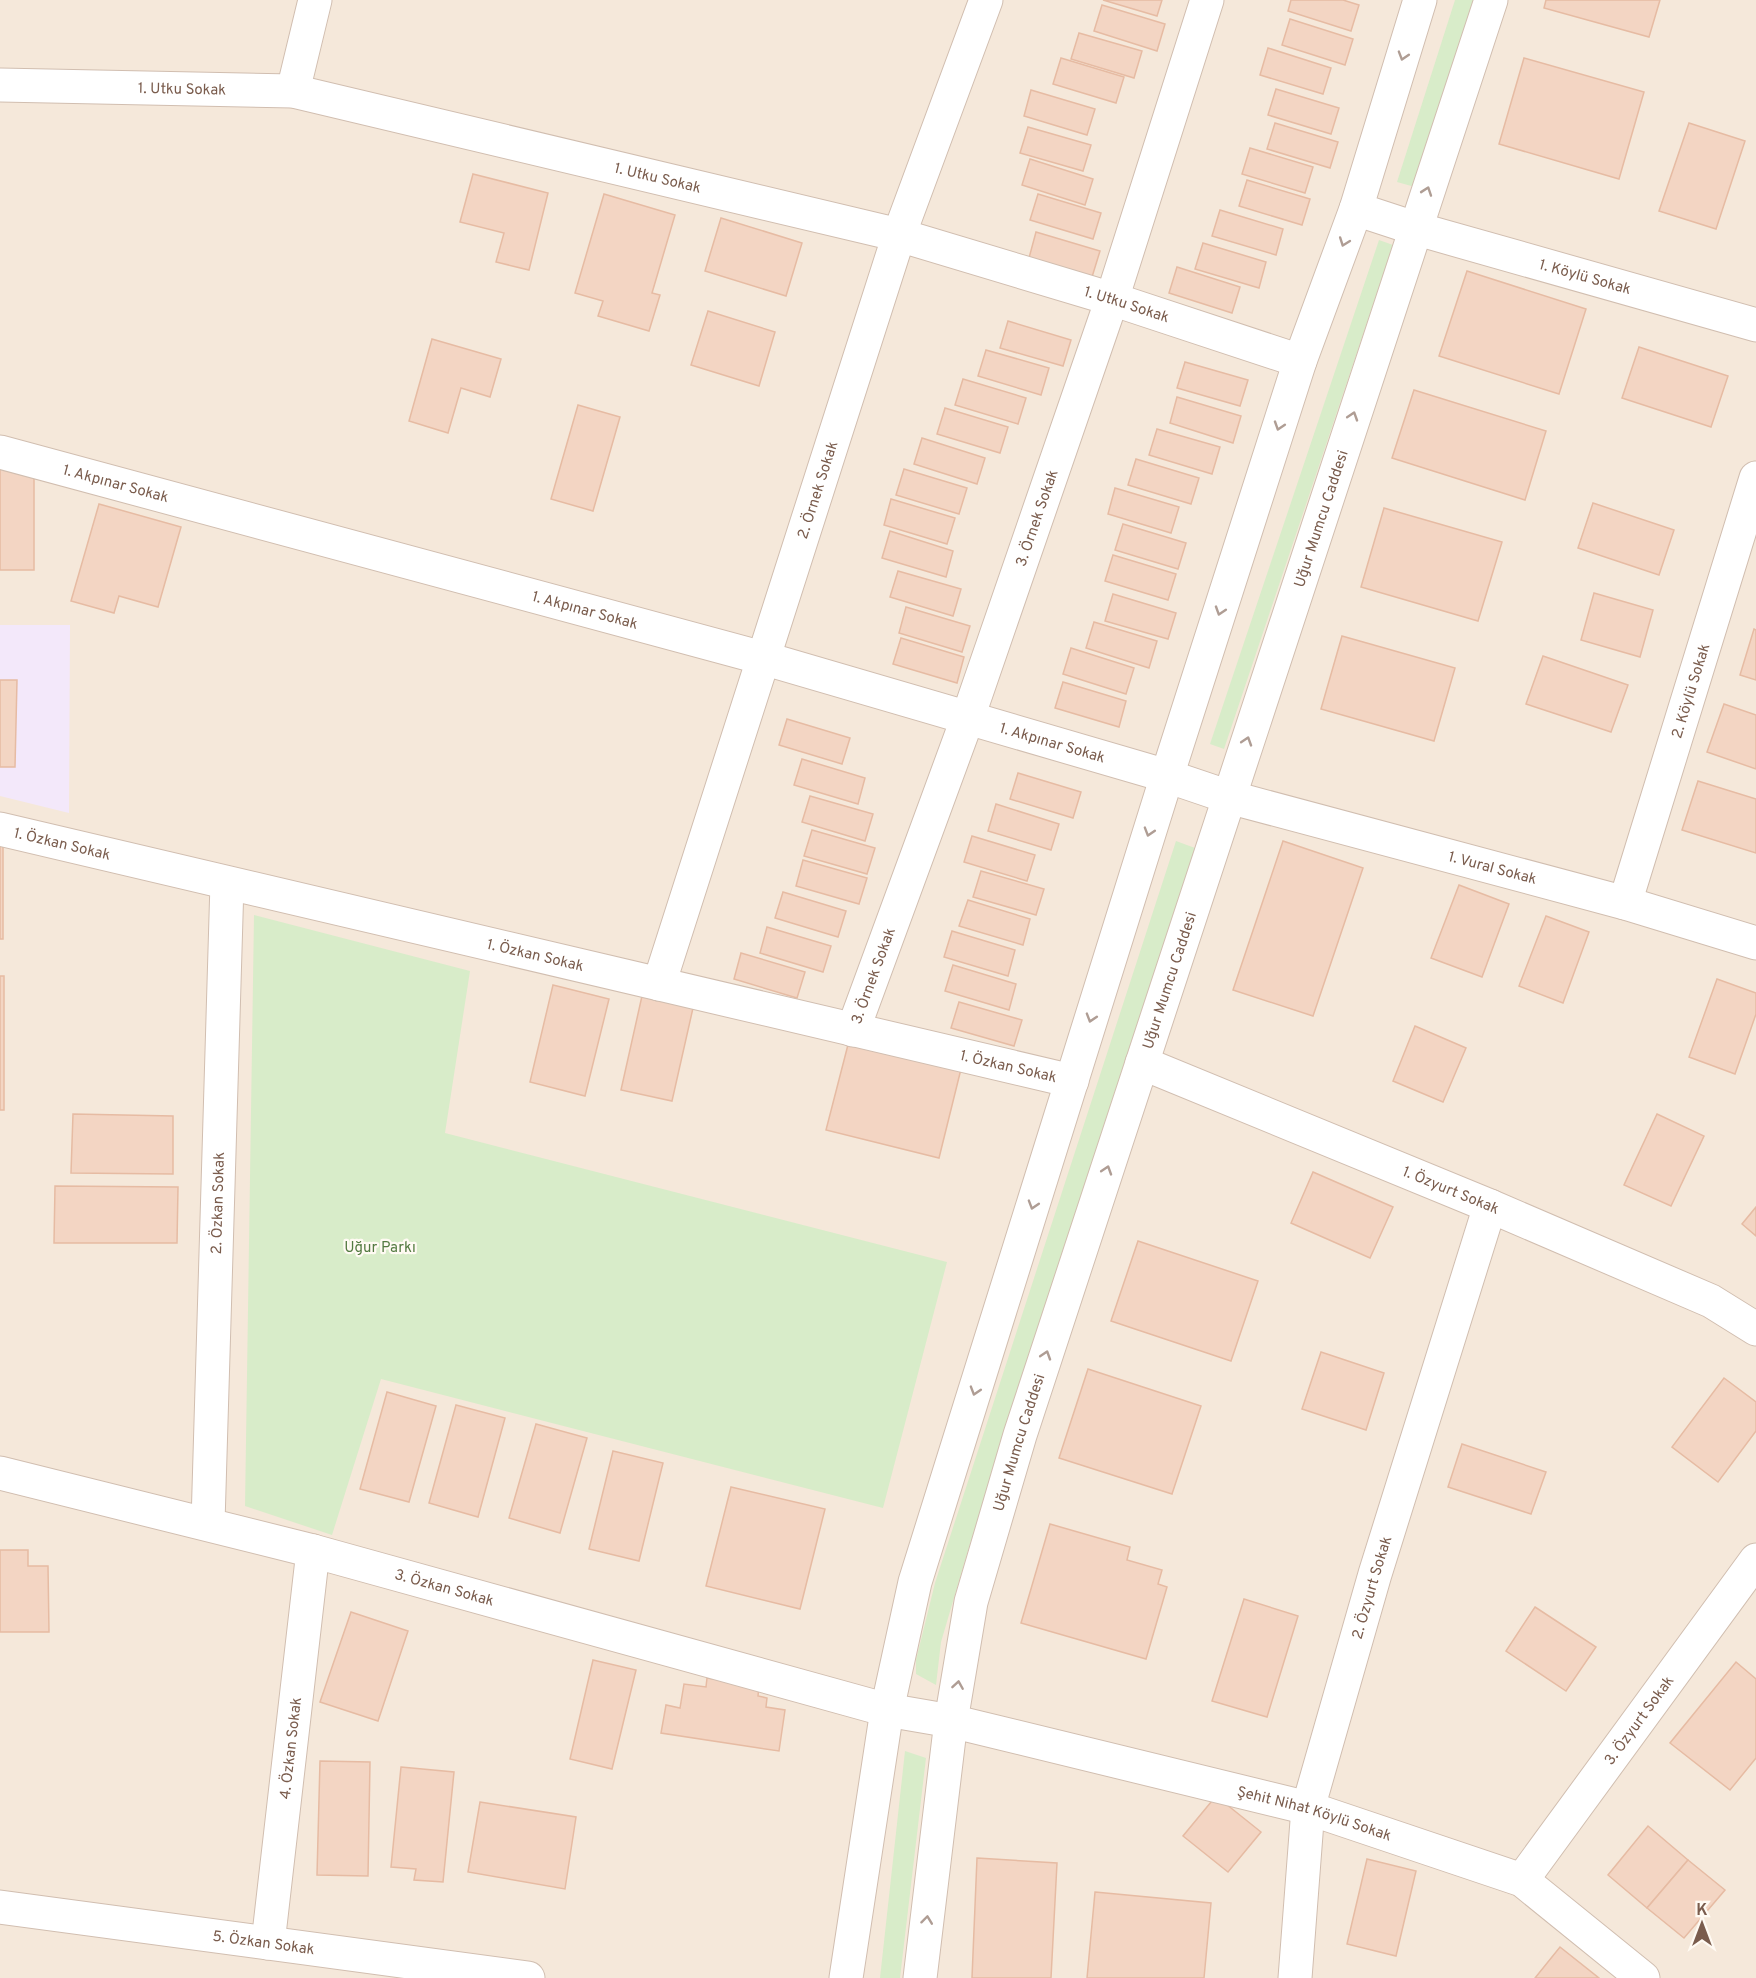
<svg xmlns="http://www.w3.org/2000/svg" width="1756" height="1978" font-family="Overpass,sans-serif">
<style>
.residential{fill:#f5e8da}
.education{fill:#f3e8fa}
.green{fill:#d8ecc9}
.building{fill:#f3d5c3;stroke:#e6bba3;stroke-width:1.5}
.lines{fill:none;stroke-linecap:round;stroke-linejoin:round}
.minor-casing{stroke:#d1beb0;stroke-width:35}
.tertiary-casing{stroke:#d1beb0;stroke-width:35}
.minor{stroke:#fff;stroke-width:33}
.tertiary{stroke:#fff;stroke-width:33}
.oneway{stroke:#af9d94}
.labels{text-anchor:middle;stroke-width:4.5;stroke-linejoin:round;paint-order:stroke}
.street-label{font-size:15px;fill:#7a5c4d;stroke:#fffaf3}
.park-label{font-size:15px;fill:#537a41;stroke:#fffaf3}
</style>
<rect width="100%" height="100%" fill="#fdf6ec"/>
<rect class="residential" x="0" y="0" width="1756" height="1978"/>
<polygon class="education" points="0,625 70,625 69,813 0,796"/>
<g class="green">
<polygon points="1455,0 1476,0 1415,187 1397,182"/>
<polygon points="1379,240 1393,245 1224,749 1210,744"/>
<polygon points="1176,841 1195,848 969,1547 941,1642 936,1685 916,1674 916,1660 935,1583"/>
<polygon points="254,915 470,971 445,1133 947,1262 883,1508 381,1379 332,1535 245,1506"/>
<polygon points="905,1751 926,1758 900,1978 880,1978"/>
</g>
<g class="building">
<polygon points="1103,0 1162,0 1157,16"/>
<polygon points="1291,0 1343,0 1359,5 1351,31 1288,11"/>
<polygon points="1546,0 1660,0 1649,37 1544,8"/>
<polygon points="1102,5 1165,24 1157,51 1094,31"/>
<polygon points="1290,19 1353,39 1345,65 1282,45"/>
<polygon points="1079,33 1142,51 1134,78 1071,59"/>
<polygon points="1268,48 1331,68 1323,94 1260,75"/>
<polygon points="1061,58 1124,77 1116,103 1053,84"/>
<polygon points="1524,58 1644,92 1619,179 1499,144"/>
<polygon points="1276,89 1339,108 1331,134 1268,115"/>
<polygon points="1031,90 1095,109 1087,135 1024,116"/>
<polygon points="1275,123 1338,142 1330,168 1267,149"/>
<polygon points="1689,123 1745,141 1716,229 1659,211"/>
<polygon points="1028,127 1091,145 1083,171 1020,153"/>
<polygon points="1250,148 1313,167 1305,193 1242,174"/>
<polygon points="1030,159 1093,179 1085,205 1022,185"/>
<polygon points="473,174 548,193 529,270 496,262 504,233 460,222"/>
<polygon points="1247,180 1310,199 1302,225 1239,206"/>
<polygon points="604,194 675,215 652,293 660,295 649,331 598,316 603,301 575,293"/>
<polygon points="1038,194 1101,213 1093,239 1030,220"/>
<polygon points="1220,210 1283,229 1276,255 1212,236"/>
<polygon points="721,218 802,243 786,296 705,271"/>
<polygon points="1036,232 1100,251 1092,277 1029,258"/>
<polygon points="1203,243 1266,262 1259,288 1195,269"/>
<polygon points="1177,267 1240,287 1232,313 1169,293"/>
<polygon points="1467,271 1586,309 1559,394 1439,356"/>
<polygon points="708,311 775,332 759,386 691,365"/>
<polygon points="1008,321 1071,340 1063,366 1000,348"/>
<polygon points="432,339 501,359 490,397 461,388 448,433 409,421"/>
<polygon points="1639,347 1728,376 1711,427 1622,398"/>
<polygon points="986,350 1049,368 1041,395 978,376"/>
<polygon points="1185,362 1248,380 1240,406 1177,388"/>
<polygon points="963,379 1026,398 1018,424 955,405"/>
<polygon points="1414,390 1546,431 1525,500 1392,458"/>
<polygon points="1177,397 1241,416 1233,443 1170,423"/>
<polygon points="578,405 620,417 593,511 551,499"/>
<polygon points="945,408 1008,427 1000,453 937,434"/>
<polygon points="1157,429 1220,447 1212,474 1149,455"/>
<polygon points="922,438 985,458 977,484 914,464"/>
<polygon points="1136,459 1199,478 1191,504 1128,485"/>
<rect x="0" y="469" width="34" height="101"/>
<polygon points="904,469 967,488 959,514 896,495"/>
<polygon points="1115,488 1179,507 1171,533 1108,514"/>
<polygon points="891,499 955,518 947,544 884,525"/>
<polygon points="1593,503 1674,530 1659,575 1578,548"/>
<polygon points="99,504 181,527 158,607 119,596 114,613 71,601"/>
<polygon points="1384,508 1502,542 1478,621 1361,587"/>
<polygon points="1123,524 1186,543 1178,569 1115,550"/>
<polygon points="890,531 953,551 946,577 882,558"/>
<polygon points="1113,555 1176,574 1168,600 1105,581"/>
<polygon points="898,571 961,589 953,616 890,597"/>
<polygon points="1594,593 1653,610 1640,657 1581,640"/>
<polygon points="1113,594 1176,613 1168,639 1105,621"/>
<polygon points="906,607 970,626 962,652 899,633"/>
<polygon points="1094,622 1157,641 1149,668 1086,648"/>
<polygon points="1754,629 1756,630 1756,680 1740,675"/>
<polygon points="1342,636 1455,668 1434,741 1321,709"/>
<polygon points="901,638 964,657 957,683 893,664"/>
<polygon points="1071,648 1134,668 1126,694 1063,674"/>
<polygon points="1543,656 1628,685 1611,732 1526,704"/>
<polygon points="0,680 17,680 15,767 0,767"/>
<polygon points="1063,682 1126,701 1119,727 1055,708"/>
<polygon points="1724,704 1756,715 1756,769 1707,752"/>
<polygon points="787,719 850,738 842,764 779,745"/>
<polygon points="802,759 865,778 858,804 794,785"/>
<polygon points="1018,773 1081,792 1073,818 1010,799"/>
<polygon points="1698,781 1756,799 1756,853 1682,830"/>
<polygon points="810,796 873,814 865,841 802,822"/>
<polygon points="996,804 1059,824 1051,850 988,831"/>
<polygon points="812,830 875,848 867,874 804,856"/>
<rect x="0" y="834" width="3" height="105"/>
<polygon points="972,836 1035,855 1027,881 964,862"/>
<polygon points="1283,841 1363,868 1313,1016 1233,990"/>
<polygon points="803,860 867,878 859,904 796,886"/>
<polygon points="981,871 1044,889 1036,915 973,897"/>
<polygon points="1459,885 1509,904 1482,977 1431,958"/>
<polygon points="783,892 846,911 838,937 775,918"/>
<polygon points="968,900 1030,919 1023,945 959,926"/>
<polygon points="1546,916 1589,932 1563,1003 1519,986"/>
<polygon points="767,927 831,946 823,972 760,953"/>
<polygon points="952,931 1015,950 1008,976 944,957"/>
<polygon points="741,953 805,972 797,998 734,979"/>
<polygon points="953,965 1016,984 1009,1010 945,991"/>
<rect x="0" y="976" width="4" height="134"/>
<polygon points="1717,979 1756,993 1756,1014 1735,1074 1689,1057"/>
<polygon points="553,985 609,999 585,1096 530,1082"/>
<polygon points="642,996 693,1008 672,1101 621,1090"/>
<polygon points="959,1002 1022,1020 1014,1046 951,1028"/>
<polygon points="1415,1026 1466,1048 1443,1102 1393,1081"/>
<polygon points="850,1037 962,1065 939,1158 826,1130"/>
<polygon points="73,1114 173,1116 173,1174 71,1173"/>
<polygon points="1657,1114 1704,1136 1671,1206 1624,1185"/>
<polygon points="1313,1172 1393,1207 1370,1258 1291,1223"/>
<polygon points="55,1186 178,1187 177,1243 54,1243"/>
<polygon points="1756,1207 1756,1236 1742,1224"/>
<polygon points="1138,1241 1258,1281 1231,1361 1111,1321"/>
<polygon points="1321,1352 1384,1373 1366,1430 1302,1409"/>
<polygon points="1088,1369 1201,1406 1172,1494 1059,1458"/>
<polygon points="1724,1378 1756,1402 1756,1431 1718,1482 1672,1447"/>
<polygon points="387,1392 436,1406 409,1502 360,1489"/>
<polygon points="456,1405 505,1418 478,1517 429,1503"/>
<polygon points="536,1424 587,1438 560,1533 509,1518"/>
<polygon points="1462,1444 1546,1472 1531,1514 1448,1487"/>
<polygon points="613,1451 663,1463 639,1561 589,1549"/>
<polygon points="731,1487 825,1509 800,1609 706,1586"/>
<polygon points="1050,1524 1130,1547 1127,1560 1162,1570 1158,1584 1167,1587 1146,1659 1021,1623"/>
<polygon points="0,1550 28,1550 28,1566 48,1566 49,1632 0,1632"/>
<polygon points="1244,1599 1298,1616 1267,1717 1212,1701"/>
<polygon points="1535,1607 1596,1647 1566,1691 1506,1651"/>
<polygon points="351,1612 408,1631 378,1721 320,1702"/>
<polygon points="593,1660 636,1670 612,1769 570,1759"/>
<polygon points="1736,1662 1756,1679 1756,1758 1730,1790 1670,1743"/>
<polygon points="707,1678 759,1686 758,1696 767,1698 766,1707 785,1710 779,1751 661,1733 666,1705 680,1708 684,1684 706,1687"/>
<polygon points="320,1761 370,1762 368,1876 317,1875"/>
<polygon points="401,1767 454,1772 443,1882 414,1880 416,1869 391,1867"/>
<polygon points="1216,1796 1261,1832 1228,1872 1183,1836"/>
<polygon points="480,1802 576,1817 565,1889 468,1872"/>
<polygon points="1648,1826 1688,1860 1647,1908 1608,1875"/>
<polygon points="977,1858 1057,1863 1051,1978 972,1978"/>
<polygon points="1367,1859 1416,1871 1396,1956 1347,1944"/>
<polygon points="1688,1860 1725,1890 1684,1938 1647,1908"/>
<polygon points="1095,1892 1211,1903 1204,1978 1087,1978"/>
<polygon points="1560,1947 1599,1978 1535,1978"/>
</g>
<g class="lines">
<g class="minor-casing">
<g id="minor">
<path id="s1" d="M0,85L293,91L899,235L1112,299L1300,361"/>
<polyline points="293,91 315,0"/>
<path id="s2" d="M1414,228L1756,325"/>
<path id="s3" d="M0,452L763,658L1167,776"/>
<path id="s4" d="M1229,797L1625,903L1756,943"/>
<path id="s5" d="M0,829L1072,1081"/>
<path id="s6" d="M1625,903L1756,478"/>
<path id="s7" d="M659,984L899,235L986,0"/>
<path id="s8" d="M853,1030L968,717L1112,299L1207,0"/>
<path id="s9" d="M1142,1063L1490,1206L1711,1301L1756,1329"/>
<path id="s10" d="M0,1473L313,1551L887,1710"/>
<path id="s11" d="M208,1523L227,883"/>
<path id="s12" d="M951,1721L1308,1808L1522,1880L1643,1978"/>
<path id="s13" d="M1522,1880L1756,1560"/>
<path id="s14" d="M0,1907L528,1978"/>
<path id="s15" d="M268,1943L313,1551"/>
<path id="s16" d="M1295,1978L1308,1808L1375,1574L1490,1206"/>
</g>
</g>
<g class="tertiary-casing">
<g id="tertiary">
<polyline points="1356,209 1414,228"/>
<polyline points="1167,776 1229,797"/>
<polyline points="887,1710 951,1721"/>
<polyline points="846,1978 887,1710 915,1582 1167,776 1300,361 1356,209 1420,0"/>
<path id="s17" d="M920,1978L951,1721L971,1602L1020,1435L1491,0"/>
</g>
</g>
<use href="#minor" class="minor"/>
<use href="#tertiary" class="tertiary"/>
</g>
<defs><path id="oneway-chevron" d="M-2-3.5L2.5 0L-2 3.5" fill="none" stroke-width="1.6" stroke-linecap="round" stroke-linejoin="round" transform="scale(1.5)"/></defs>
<g class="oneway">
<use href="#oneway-chevron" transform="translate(1403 56) rotate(107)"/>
<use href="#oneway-chevron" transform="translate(1427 191) rotate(-71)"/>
<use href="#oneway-chevron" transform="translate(1344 242) rotate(110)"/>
<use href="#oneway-chevron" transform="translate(1353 416) rotate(-72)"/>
<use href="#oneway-chevron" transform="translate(1279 426) rotate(108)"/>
<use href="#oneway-chevron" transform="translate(1220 611) rotate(108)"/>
<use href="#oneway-chevron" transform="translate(1247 741) rotate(-72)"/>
<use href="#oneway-chevron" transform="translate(1149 832) rotate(107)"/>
<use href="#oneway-chevron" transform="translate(1091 1018) rotate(107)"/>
<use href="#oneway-chevron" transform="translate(1107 1170) rotate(-72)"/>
<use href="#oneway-chevron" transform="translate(1033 1205) rotate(107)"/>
<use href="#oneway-chevron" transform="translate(1046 1355) rotate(-72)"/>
<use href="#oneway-chevron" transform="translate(975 1391) rotate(107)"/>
<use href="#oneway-chevron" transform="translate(958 1685) rotate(-81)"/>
<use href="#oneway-chevron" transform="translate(927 1920) rotate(-83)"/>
</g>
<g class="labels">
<g class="street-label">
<text dy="5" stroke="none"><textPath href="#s1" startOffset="182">1. Utku Sokak</textPath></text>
<text dy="5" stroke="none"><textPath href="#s1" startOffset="668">1. Utku Sokak</textPath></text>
<text dy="5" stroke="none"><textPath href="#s2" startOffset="178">1. Köylü Sokak</textPath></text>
<text dy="5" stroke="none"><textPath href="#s1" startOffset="1154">1. Utku Sokak</textPath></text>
<text dy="5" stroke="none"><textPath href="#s3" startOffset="120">1. Akpınar Sokak</textPath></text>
<text dy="5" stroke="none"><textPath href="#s7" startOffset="519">2. Örnek Sokak</textPath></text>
<text dy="5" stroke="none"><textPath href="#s8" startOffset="544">3. Örnek Sokak</textPath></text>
<text dy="5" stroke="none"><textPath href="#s17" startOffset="1518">Uğur Mumcu Caddesi</textPath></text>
<text dy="5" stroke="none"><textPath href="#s3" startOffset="606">1. Akpınar Sokak</textPath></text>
<text dy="5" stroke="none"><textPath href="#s6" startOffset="222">2. Köylü Sokak</textPath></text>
<text dy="5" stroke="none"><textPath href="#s3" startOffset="1092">1. Akpınar Sokak</textPath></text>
<text dy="5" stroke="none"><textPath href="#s5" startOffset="64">1. Özkan Sokak</textPath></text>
<text dy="5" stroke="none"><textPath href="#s4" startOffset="273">1. Vural Sokak</textPath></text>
<text dy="5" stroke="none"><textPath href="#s5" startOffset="550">1. Özkan Sokak</textPath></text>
<text dy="5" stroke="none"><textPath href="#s8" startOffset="58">3. Örnek Sokak</textPath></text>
<text dy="5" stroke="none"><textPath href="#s17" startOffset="1032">Uğur Mumcu Caddesi</textPath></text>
<text dy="5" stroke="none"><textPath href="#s5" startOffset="1036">1. Özkan Sokak</textPath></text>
<text dy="5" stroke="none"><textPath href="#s9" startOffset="334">1. Özyurt Sokak</textPath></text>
<text dy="5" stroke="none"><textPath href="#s11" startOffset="320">2. Özkan Sokak</textPath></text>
<text dy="5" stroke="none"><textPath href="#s17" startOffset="546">Uğur Mumcu Caddesi</textPath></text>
<text dy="5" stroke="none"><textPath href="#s10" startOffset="459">3. Özkan Sokak</textPath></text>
<text dy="5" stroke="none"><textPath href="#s16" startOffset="400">2. Özyurt Sokak</textPath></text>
<text dy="5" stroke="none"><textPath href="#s13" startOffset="198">3. Özyurt Sokak</textPath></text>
<text dy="5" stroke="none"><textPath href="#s15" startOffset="196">4. Özkan Sokak</textPath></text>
<text dy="5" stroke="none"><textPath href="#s12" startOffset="375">Şehit Nihat Köylü Sokak</textPath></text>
<text dy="5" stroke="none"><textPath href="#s14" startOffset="266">5. Özkan Sokak</textPath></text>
</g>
<g class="park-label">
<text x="380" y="1252">Uğur Parkı</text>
</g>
</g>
<g transform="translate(1702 1924)" stroke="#fffaf3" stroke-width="4.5" paint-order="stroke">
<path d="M0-4.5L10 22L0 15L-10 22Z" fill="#7a5c4d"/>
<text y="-9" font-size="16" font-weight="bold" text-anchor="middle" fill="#7a5c4d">K</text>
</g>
</svg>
